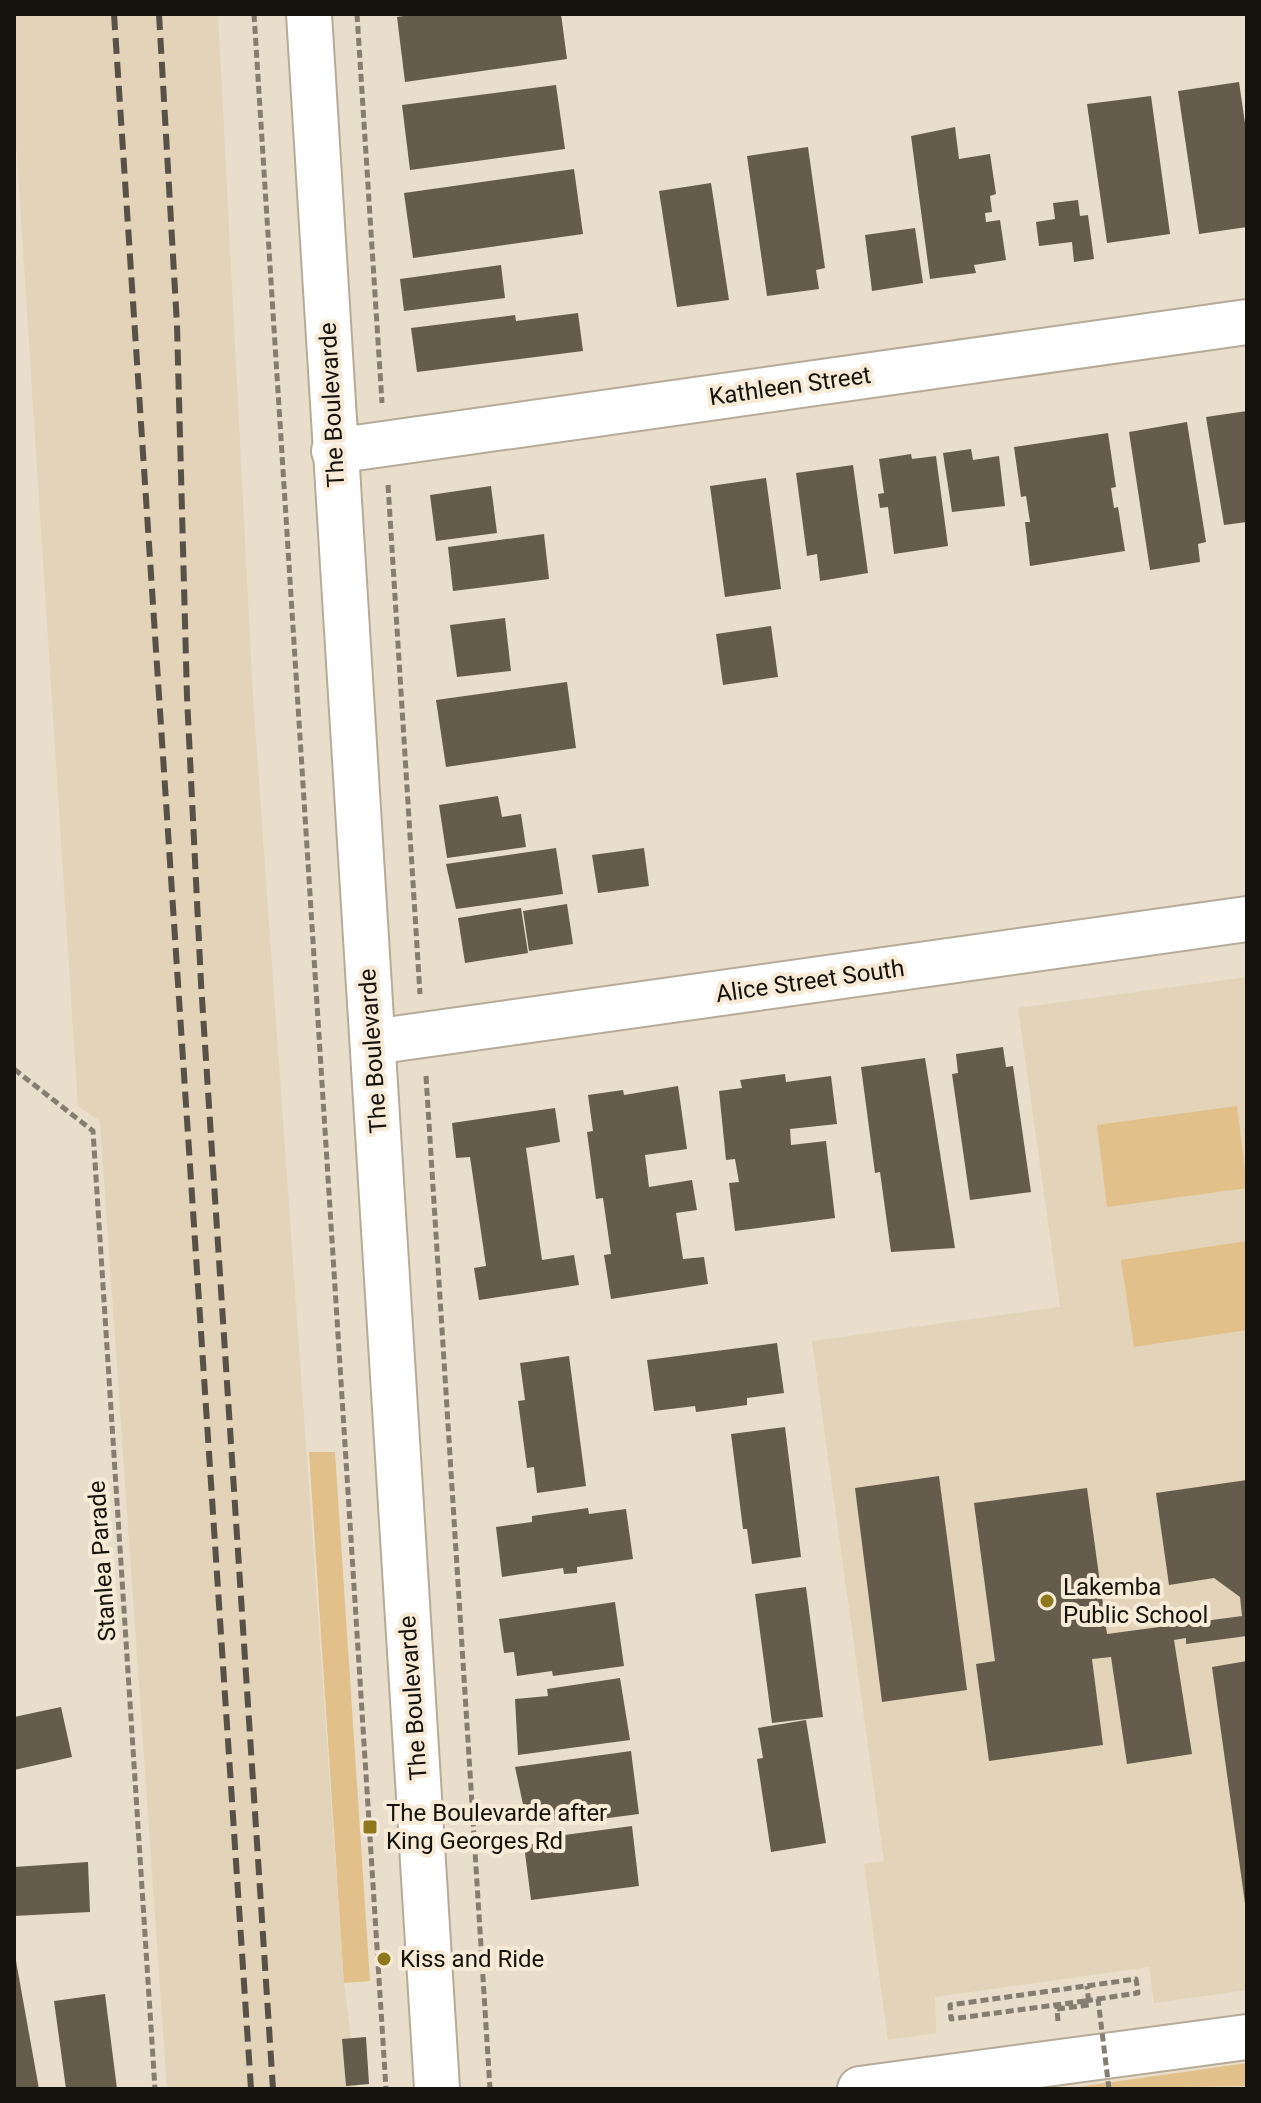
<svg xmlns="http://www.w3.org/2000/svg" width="1261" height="2103" font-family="Roboto,sans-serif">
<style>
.built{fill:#e2d3b9}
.green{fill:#e1c08a}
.building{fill:#665c4c}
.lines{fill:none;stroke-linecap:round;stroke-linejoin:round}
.minor-casing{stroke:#b6ab99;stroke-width:48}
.highway-casing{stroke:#b6ab99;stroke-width:48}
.path{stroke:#857d70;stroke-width:5;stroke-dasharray:8 4;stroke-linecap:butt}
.minor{stroke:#fff;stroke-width:44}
.highway{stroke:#fff;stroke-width:44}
.rail{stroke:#575147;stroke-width:6;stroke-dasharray:16 8;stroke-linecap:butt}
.path-bridge{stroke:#857d70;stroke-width:5;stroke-dasharray:8 4;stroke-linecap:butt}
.poi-dot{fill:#8e771d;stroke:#f7ebd8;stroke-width:3}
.labels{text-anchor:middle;stroke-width:8;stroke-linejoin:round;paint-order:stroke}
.street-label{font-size:24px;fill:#16120c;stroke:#f7ebd8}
.poi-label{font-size:24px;fill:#16120c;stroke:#f7ebd8;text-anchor:start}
</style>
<rect width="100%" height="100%" fill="#e9decb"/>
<g class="built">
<polygon points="14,14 218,14 253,697 344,1983 357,2089 167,2089 100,1121 78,1106 14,109"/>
<polygon points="1247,977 1247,1990 1154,2003 1149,1967 935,1997 936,2033 888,2040 864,1864 884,1861 812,1341 1060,1307 1018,1008"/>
</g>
<g class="green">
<polygon points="1237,1106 1247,1188 1107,1207 1097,1125"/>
<polygon points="1247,1241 1247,1330 1134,1347 1121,1260"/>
<polygon points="309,1452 335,1452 370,1981 344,1983"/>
<polygon points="1247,2063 1247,2086 1063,2089"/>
</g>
<g class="building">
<polygon points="417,14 561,14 567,59 405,82 397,17"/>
<polygon points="1239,82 1247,137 1247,227 1199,234 1178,91"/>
<polygon points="556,85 565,149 410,170 402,105"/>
<polygon points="1151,96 1170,234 1107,243 1087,104"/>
<polygon points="955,127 959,159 990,154 996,194 990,196 992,212 985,213 986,222 1000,220 1006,260 974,265 976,273 930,279 911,136"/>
<polygon points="808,147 825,268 816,270 819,289 767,296 747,156"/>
<polygon points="574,169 583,234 413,258 404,193"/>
<polygon points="711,183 729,300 677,307 659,191"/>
<polygon points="1078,200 1080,216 1088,215 1094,259 1074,262 1072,242 1039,246 1036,222 1055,219 1053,203"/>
<polygon points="915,228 923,283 872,291 865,235"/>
<polygon points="501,265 505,298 404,311 400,279"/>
<polygon points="578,313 583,351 417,372 411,328 515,315 516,321"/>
<polygon points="1247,411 1247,522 1224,525 1206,417"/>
<polygon points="1187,422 1206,542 1198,544 1200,562 1150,570 1129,432"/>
<polygon points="1108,433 1116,487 1111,488 1114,508 1118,507 1125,551 1030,566 1025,522 1030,522 1026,496 1021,497 1014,447"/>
<polygon points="971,449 973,460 999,456 1005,506 952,512 943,453"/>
<polygon points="911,454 912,459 936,456 948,546 894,554 888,507 880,508 878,494 884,493 879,459"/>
<polygon points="853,465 868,573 820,581 817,554 807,556 796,473"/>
<polygon points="766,478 781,589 725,597 710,486"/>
<polygon points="491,486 497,533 436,541 430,495"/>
<polygon points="544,534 549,579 453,591 448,547"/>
<polygon points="505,618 511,671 457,677 450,625"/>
<polygon points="771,626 778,677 723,685 716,634"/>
<polygon points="567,682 576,748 446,767 436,700"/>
<polygon points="498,796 502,817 521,814 526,847 447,858 439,805"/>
<polygon points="556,848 563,894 456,909 446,864"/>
<polygon points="644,848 649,886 598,893 592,855"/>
<polygon points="567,904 573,944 529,951 523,911"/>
<polygon points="521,908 528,953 465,963 458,918"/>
<polygon points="1003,1047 1006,1067 1013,1066 1031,1192 970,1200 952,1074 958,1073 956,1054"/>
<polygon points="925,1058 955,1248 891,1252 880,1172 875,1173 861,1067"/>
<polygon points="785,1074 786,1082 831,1076 837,1124 790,1129 791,1145 826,1141 835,1218 735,1231 729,1183 739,1182 735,1159 726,1160 719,1091 742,1088 740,1080"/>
<polygon points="678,1086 687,1149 645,1155 649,1187 692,1180 697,1210 676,1213 683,1259 704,1257 708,1284 611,1299 604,1255 611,1254 603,1198 596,1199 587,1132 593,1131 588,1095 623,1090 624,1095"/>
<polygon points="555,1108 560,1142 526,1148 542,1260 574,1255 579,1285 479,1300 474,1268 486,1266 470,1157 456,1158 452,1123"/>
<polygon points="777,1343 784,1393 747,1398 747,1405 696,1412 695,1406 654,1411 647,1360"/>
<polygon points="569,1356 586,1486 537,1493 534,1467 527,1468 518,1401 525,1400 520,1363"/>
<polygon points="785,1427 801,1557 752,1564 747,1529 743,1529 731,1434"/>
<polygon points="939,1476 967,1690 882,1702 855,1488"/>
<polygon points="1247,1480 1247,1636 1186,1644 1186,1638 1174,1640 1192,1754 1127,1764 1111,1657 1092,1659 1103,1745 989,1761 976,1664 995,1661 974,1503 1087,1488 1107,1634 1242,1616 1240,1597 1214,1578 1169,1585 1156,1493"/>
<polygon points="588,1508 589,1514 626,1509 633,1559 577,1567 577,1573 564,1574 563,1568 502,1577 496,1527 532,1522 532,1516"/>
<polygon points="806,1587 823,1717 772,1723 755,1594"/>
<polygon points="615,1602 624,1666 553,1676 552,1671 517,1676 514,1652 504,1653 499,1619"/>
<polygon points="1247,1661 1247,1903 1245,1903 1212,1667"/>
<polygon points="620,1678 630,1740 518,1755 515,1699 548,1696 547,1689"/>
<polygon points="61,1707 72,1757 14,1770 14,1717"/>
<polygon points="806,1720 826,1843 771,1852 757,1759 763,1758 758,1728"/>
<polygon points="631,1751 639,1814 562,1824 561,1819 527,1823 515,1767"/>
<polygon points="632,1826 639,1886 531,1900 524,1845 557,1841 557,1836"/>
<polygon points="88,1862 90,1912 14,1916 14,1867"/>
<polygon points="14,1961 16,1961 39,2089 14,2089"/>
<polygon points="105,1994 117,2089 66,2089 54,2001"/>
<polygon points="366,2037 369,2084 346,2086 342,2039"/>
</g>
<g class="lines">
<g class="minor-casing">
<g id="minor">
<polyline points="309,14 437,2089"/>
<polyline points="334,451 1247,322"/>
<polyline points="373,1042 1247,919"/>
</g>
</g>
<g class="highway-casing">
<polyline id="highway" points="860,2089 1247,2037"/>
</g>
<g class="path">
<polyline points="254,14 386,2089"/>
<polyline points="357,14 382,403"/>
<polyline points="388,485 420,994"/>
<polyline points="14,1069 93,1131 155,2089"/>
<polyline points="426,1076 490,2089"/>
<polyline points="1085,2001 951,2019 950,2005 1136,1979 1138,1993 1098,1999"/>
<polyline points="1058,2021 1057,2009 1089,2005 1087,1986"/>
</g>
<use href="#minor" class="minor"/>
<use href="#highway" class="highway"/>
<g class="rail">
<polyline points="114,14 251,2089"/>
<polyline points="159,14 177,325 187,697 201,983 273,2089"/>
</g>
<polyline class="path-bridge" points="1085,2001 1098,1999 1109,2089"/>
</g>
<g class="poi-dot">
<circle cx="1047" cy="1601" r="8"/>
<rect x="362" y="1819" width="16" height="16" rx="4"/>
<circle cx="384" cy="1959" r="8"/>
</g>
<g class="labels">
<g class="street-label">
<text transform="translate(790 386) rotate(-8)" y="8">Kathleen Street</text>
<text transform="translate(332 405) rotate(-93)" y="8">The Boulevarde</text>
<text transform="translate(810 981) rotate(-8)" y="8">Alice Street South</text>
<text transform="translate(373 1051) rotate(-94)" y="8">The Boulevarde</text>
<text transform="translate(102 1561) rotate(-94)" y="8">Stanlea Parade</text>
<text transform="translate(413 1698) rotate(-94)" y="8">The Boulevarde</text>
</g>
<g class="poi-label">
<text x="1063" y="1595">Lakemba<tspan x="1063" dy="28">Public School</tspan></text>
<text x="386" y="1821">The Boulevarde after<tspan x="386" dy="28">King Georges Rd</tspan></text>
<text x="400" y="1967">Kiss and Ride</text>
</g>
</g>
<rect width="1261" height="2103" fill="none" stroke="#16120c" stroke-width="32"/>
</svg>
